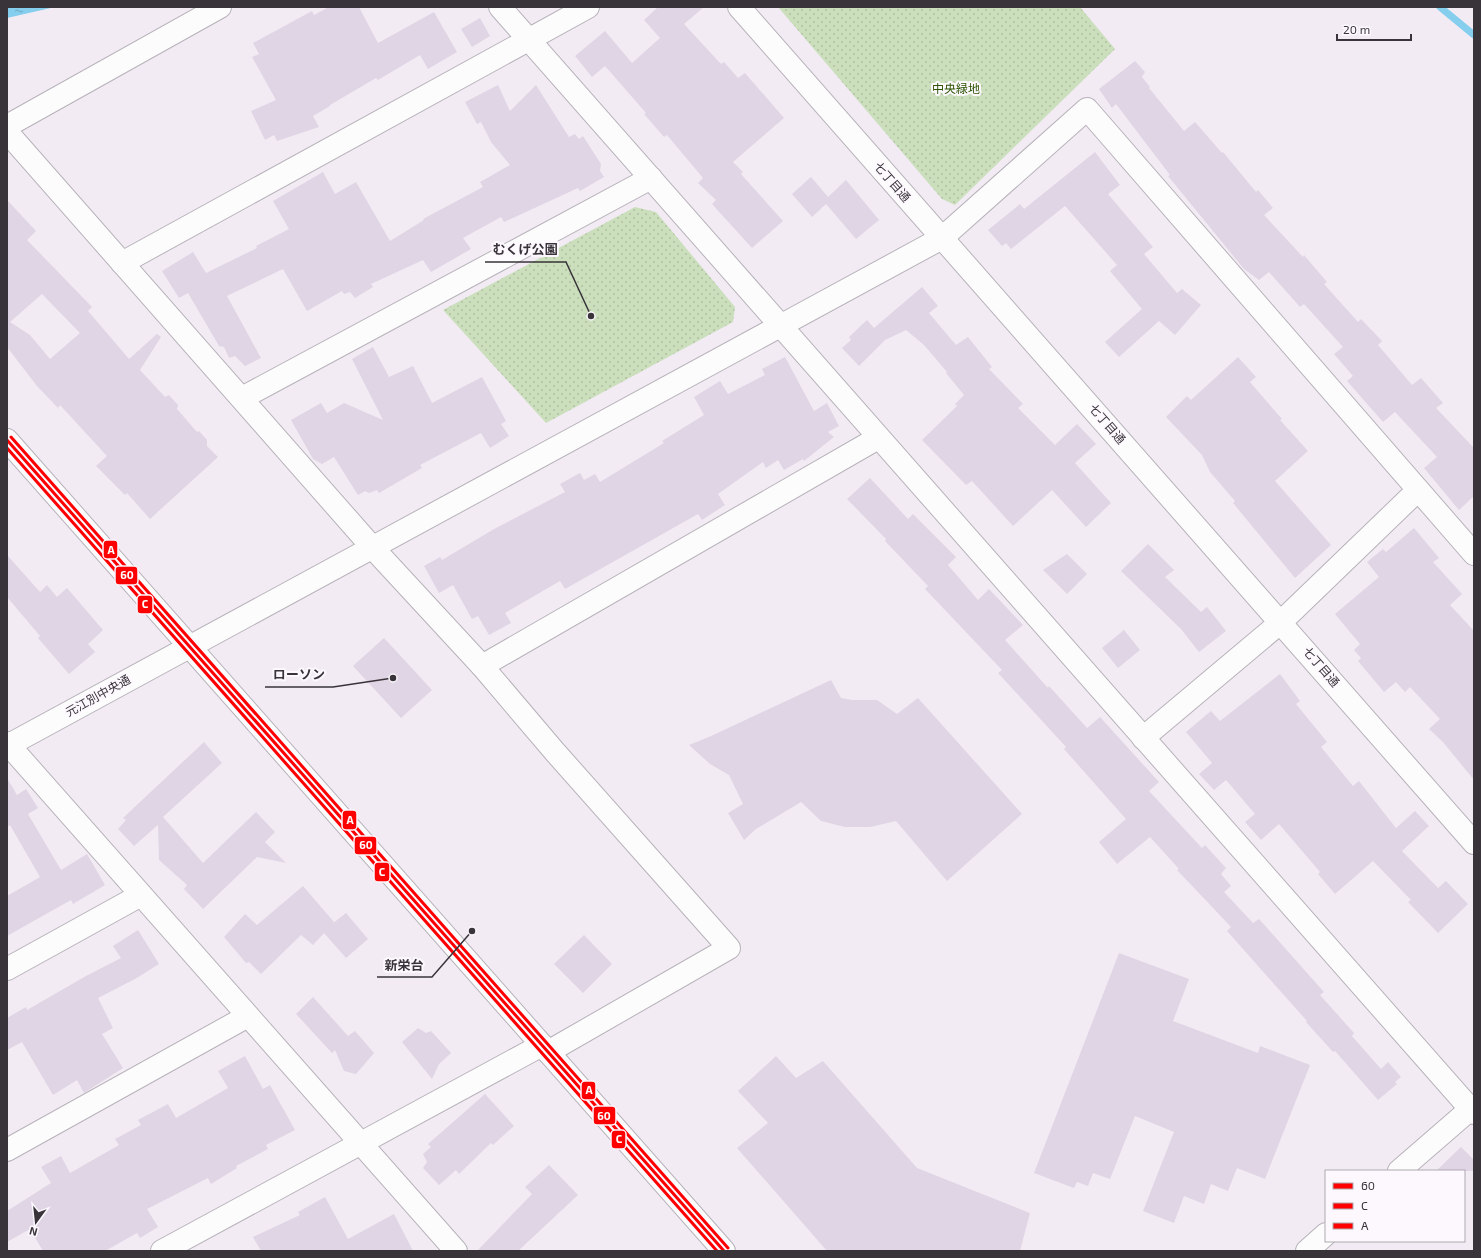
<svg xmlns="http://www.w3.org/2000/svg" width="1481" height="1258" font-family="'Exo 2','Noto Sans JP',sans-serif">
<style>
.park{fill:url(#park-dots)}
.water{fill:url(#water-ripples)}
.lines{fill:none;stroke-linecap:round;stroke-linejoin:round}
.stream{stroke:#85ceee;stroke-width:7}
.building{fill:#e0d5e4;fill-rule:evenodd}
.minor-casing{stroke:#b7b2b9;stroke-width:24}
.tertiary-casing{stroke:#b7b2b9;stroke-width:24}
.minor{stroke:#fdfcfd;stroke-width:22}
.tertiary{stroke:#fdfcfd;stroke-width:22}
.bus-1-casing{stroke:#fcf8fe;stroke-width:6}
.bus-2-casing{stroke:#fcf8fe;stroke-width:6}
.bus-3-casing{stroke:#fcf8fe;stroke-width:6}
.bus-1{stroke:#f00;stroke-width:3}
.bus-2{stroke:#f00;stroke-width:3}
.bus-3{stroke:#f00;stroke-width:3}
.labels{text-anchor:middle;stroke-width:4;stroke-linejoin:round;paint-order:stroke}
.park-label{font-size:12px;fill:#2c5400;stroke:#fcf8fe}
.street-label{font-size:12px;fill:#38343a;stroke:#fcf8fe}
.leader{fill:none;stroke:#38343a;stroke-width:1.5}
.callout-dot{fill:#38343a;stroke:#fcf8fe;stroke-width:1.5}
.callout-label{font-size:13px;text-anchor:middle;font-weight:bold;fill:#38343a;stroke:#fcf8fe;stroke-width:4;stroke-linejoin:round;paint-order:stroke}
.line-badge{stroke:#fcf8fe;stroke-width:1.5}
.badge-label{font-size:11px;text-anchor:middle;font-weight:bold;fill:#fff}
</style>
<defs>
<pattern id="park-dots" width="8" height="8" patternUnits="userSpaceOnUse"><rect width="8" height="8" fill="#cbdfbc"/><path d="M2 2h.1M6 6h.1" fill="none" stroke="#afc0a2" stroke-width="1.8" stroke-linecap="round"/></pattern>
<pattern id="water-ripples" width="26" height="14" patternUnits="userSpaceOnUse"><rect width="26" height="14" fill="#85ceee"/><path d="M2 4q2-2 4 0t4 0M15 11q2-2 4 0t4 0" fill="none" stroke="#6ea8c2"/></pattern>
</defs>
<rect width="100%" height="100%" fill="#f2ebf4"/>
<g class="park">
<polygon points="778,7 1080,7 1115,49 955,205 942,199"/>
<polygon points="635,207 656,212 735,307 733,322 546,423 443,310"/>
</g>
<polygon class="water" points="7,7 55,7 7,18"/>
<g class="lines">
<polyline class="stream" points="1440,7 1474,35"/>
</g>
<g class="building">
<polygon points="329,7 359,7 378,43 434,12 457,52 428,69 420,55 378,80 376,78 330,105 330,106 313,116 319,127 277,141 274,135 265,140 251,111 276,100 252,57 259,54 253,43 312,11 314,15"/>
<polygon points="658,7 704,7 684,24 721,64 724,62 738,78 745,73 784,118 733,162 743,172 741,174 783,221 752,248 712,204 716,200 698,183 703,178 667,135 664,137 644,114 646,113 605,66 592,77 575,56 605,31 632,63 660,38 644,20"/>
<polygon points="480,18 490,36 472,47 461,29"/>
<polygon points="1135,61 1145,72 1142,77 1150,87 1149,88 1184,131 1195,122 1222,153 1223,152 1256,192 1258,190 1273,208 1264,215 1303,257 1304,255 1327,282 1324,284 1358,322 1361,319 1382,341 1378,345 1412,385 1421,378 1443,403 1436,408 1474,448 1474,496 1459,510 1424,468 1437,457 1395,412 1383,422 1347,381 1353,376 1334,354 1343,347 1304,304 1300,307 1269,272 1259,280 1244,269 1168,176 1170,175 1116,104 1112,108 1099,89"/>
<polygon points="498,85 510,111 536,85 569,137 575,134 579,139 583,136 601,164 600,171 604,177 580,191 578,188 504,222 501,217 463,238 471,249 431,272 423,260 371,284 373,287 355,298 350,292 344,294 342,291 307,311 283,269 227,296 261,358 245,366 235,356 229,358 224,347 219,346 188,293 179,298 162,271 193,252 206,273 257,248 256,246 289,229 273,201 323,172 335,194 356,182 390,241 424,220 423,219 483,187 480,182 510,165 491,142 481,122 477,124 465,102"/>
<polygon points="1095,152 1120,185 1108,194 1153,247 1144,254 1177,293 1182,289 1201,305 1175,335 1159,321 1119,357 1105,342 1142,309 1110,271 1117,265 1065,206 1011,249 1006,243 1002,246 988,230 1020,204 1024,209"/>
<polygon points="811,177 828,197 846,180 879,220 856,239 826,204 812,217 792,194"/>
<path d="M7,200L36,231L27,240L92,307L88,311L129,359L157,334L161,337L140,370L165,397L169,395L178,405L177,409L197,432L199,431L207,440V446L218,457L150,519L127,493L125,495L96,466L107,456L60,405L58,408L37,386L7,347ZM42,294L80,333L50,359L30,335L10,322Z"/>
<polygon points="922,287 938,306 929,313 956,345 968,337 992,367 989,369 1023,404 1018,408 1055,445 1077,424 1096,444 1075,463 1111,503 1086,527 1052,490 1013,526 972,481 966,485 922,440 957,406 955,404 964,395 946,373 947,372 924,345 906,330 885,340 859,366 842,348 851,340 849,337 867,320 874,328"/>
<polygon points="373,347 389,377 413,366 432,403 482,377 506,421 501,424 509,436 490,448 481,433 420,465 422,468 379,493 377,490 369,493 365,491 358,495 334,457 322,464 313,459 291,420 321,403 327,413 344,403 383,420 352,359"/>
<polygon points="785,357 814,411 827,403 839,426 828,432 834,437 804,461 803,459 784,470 778,460 766,468 763,462 718,494 725,505 702,520 698,514 565,589 560,581 505,613 511,623 489,635 478,616 472,619 453,585 439,593 424,566 440,557 442,560 494,529 565,492 560,484 580,473 584,480 595,474 600,482 664,443 662,441 704,415 694,397 720,381 728,394 765,375 762,369"/>
<polygon points="1238,357 1256,377 1250,382 1282,419 1280,420 1308,451 1275,481 1331,545 1295,578 1233,503 1235,501 1210,472 1202,455 1166,417 1187,396 1191,400"/>
<polygon points="870,478 908,519 913,514 956,557 948,565 978,600 989,589 1023,625 1005,640 1048,688 1049,686 1087,728 1100,717 1159,782 1149,791 1202,848 1205,845 1226,868 1221,874 1231,886 1224,892 1253,923 1259,919 1324,992 1320,995 1354,1033 1352,1036 1381,1069 1388,1062 1401,1077 1395,1082 1397,1084 1378,1100 1335,1051 1333,1052 1306,1022 1307,1021 1227,931 1231,927 1177,870 1179,869 1150,837 1117,864 1099,842 1126,819 1064,749 1066,747 998,673 1002,670 925,589 928,586 885,541 886,539 847,499"/>
<polygon points="1414,528 1439,558 1433,562 1462,594 1450,605 1474,631 1474,780 1443,742 1429,729 1440,719 1410,687 1405,692 1396,682 1384,692 1358,661 1361,658 1354,650 1360,644 1335,614 1379,577 1367,562 1383,549 1386,552"/>
<polygon points="1148,544 1174,570 1165,577 1201,612 1207,607 1226,631 1199,652 1181,629 1121,571"/>
<polygon points="1067,554 1087,574 1067,594 1043,570"/>
<polygon points="7,555 40,592 47,585 57,597 67,588 103,630 88,644 95,652 69,674 38,638 40,636 7,597"/>
<polygon points="1124,630 1140,650 1118,668 1102,648"/>
<polygon points="384,638 432,690 401,718 353,666"/>
<polygon points="1280,674 1300,701 1296,704 1327,742 1321,747 1353,786 1359,781 1396,828 1415,811 1429,826 1402,851 1438,888 1446,881 1468,904 1438,933 1408,902 1411,900 1373,861 1335,894 1318,874 1320,872 1279,824 1261,840 1245,822 1255,814 1226,780 1214,790 1199,774 1212,763 1186,732 1211,711 1220,721"/>
<polygon points="831,680 841,698 852,700 877,700 897,714 918,698 1022,814 947,881 896,821 870,827 845,827 821,821 801,802 756,829 744,840 728,813 743,804 729,775 710,764 689,745 711,736"/>
<polygon points="204,742 222,763 163,817 203,863 256,812 275,832 265,842 286,863 257,857 203,909 184,889 187,885 159,860 158,825 134,846 118,829 126,820 123,818"/>
<polygon points="7,778 17,795 26,789 38,808 28,814 61,870 87,854 105,885 73,904 71,900 7,936 7,896 40,877 10,825 7,827"/>
<polygon points="303,886 334,922 332,924 346,913 368,939 346,958 324,933 313,945 301,935 261,974 249,962 246,963 224,937 245,914 257,925"/>
<polygon points="138,930 159,964 135,979 98,998 113,1028 102,1034 123,1068 84,1093 77,1080 53,1095 22,1042 7,1050 7,1018 26,1007 27,1010 86,976 121,958 113,946"/>
<polygon points="584,935 612,964 583,993 554,964"/>
<polygon points="1119,953 1189,979 1173,1021 1258,1053 1260,1046 1310,1065 1265,1179 1237,1168 1228,1191 1211,1184 1204,1204 1184,1196 1174,1223 1143,1211 1174,1132 1135,1116 1110,1179 1093,1173 1088,1186 1077,1182 1074,1188 1034,1173"/>
<polygon points="313,997 348,1036 355,1031 374,1053 356,1074 344,1071 335,1050 332,1053 296,1014"/>
<polygon points="418,1028 426,1033 431,1031 451,1053 439,1064 432,1079 402,1042"/>
<polygon points="245,1056 263,1089 270,1085 295,1130 266,1145 268,1149 236,1166 237,1168 211,1184 208,1178 147,1209 158,1227 140,1238 137,1233 105,1251 43,1251 30,1229 7,1242 7,1211 51,1183 41,1167 61,1156 70,1173 119,1145 115,1139 141,1125 138,1120 168,1104 176,1118 228,1088 218,1071"/>
<polygon points="776,1056 796,1078 823,1061 917,1168 1030,1213 1020,1251 827,1251 737,1148 768,1123 738,1091"/>
<polygon points="485,1094 514,1126 493,1145 491,1143 459,1174 456,1170 439,1185 423,1168 427,1162 423,1154 431,1147 428,1144"/>
<polygon points="1461,1147 1474,1160 1474,1171 1436,1171"/>
<polygon points="549,1165 578,1195 518,1251 477,1251 532,1194 525,1187"/>
<polygon points="325,1197 348,1239 394,1214 413,1251 261,1251 253,1237 300,1215 298,1212"/>
</g>
<g class="lines">
<g class="minor-casing">
<g id="minor">
<polyline points="500,7 1474,1113"/>
<polyline points="7,126 220,7"/>
<polyline points="7,132 372,547 482,666 555,752 729,948 548,1052"/>
<polyline points="122,263 588,7"/>
<polyline points="242,398 651,178"/>
<polyline points="7,440 724,1251"/>
<polyline points="482,666 878,438"/>
<polyline points="1143,738 1281,622 1418,490"/>
<polyline points="7,743 456,1251"/>
<polyline points="7,746 942,238 1087,109 1474,554"/>
<polyline points="7,969 141,895"/>
<polyline points="7,1150 248,1016"/>
<polyline points="1399,1171 1474,1106"/>
<polyline points="162,1251 542,1045"/>
<polyline points="1307,1251 1326,1234"/>
</g>
</g>
<g class="tertiary-casing">
<polyline id="tertiary" points="739,7 1474,843"/>
</g>
<use href="#minor" class="minor"/>
<use href="#tertiary" class="tertiary"/>
<g class="bus-1-casing">
<polyline id="bus-1" points="7,440 724,1251"/>
</g>
<g class="bus-2-casing">
<polyline id="bus-2" points="7,448 717,1251"/>
</g>
<g class="bus-3-casing">
<polyline id="bus-3" points="11,437 728,1248"/>
</g>
<use href="#bus-1" class="bus-1"/>
<use href="#bus-2" class="bus-2"/>
<use href="#bus-3" class="bus-3"/>
</g>
<g class="labels">
<g class="park-label">
<text x="956" y="93">中央緑地</text>
</g>
<g class="street-label">
<text transform="translate(892 182) rotate(49)" y="4">七丁目通</text>
<text transform="translate(1107 424) rotate(49)" y="4">七丁目通</text>
<text transform="translate(1321 667) rotate(49)" y="4">七丁目通</text>
<text transform="translate(98 696) rotate(-29)" y="4">元江別中央通</text>
</g>
</g>
<path class="leader" d="M591 316L566 262H485M393 678L333 687H265M472 931L432 977H377"/>
<g class="callout-dot">
<circle cx="591" cy="316" r="4"/>
<circle cx="393" cy="678" r="4"/>
<circle cx="472" cy="931" r="4"/>
</g>
<g class="callout-label">
<text x="525" y="254">むくげ公園</text>
<text x="299" y="679">ローソン</text>
<text x="404" y="970">新栄台</text>
</g>
<g class="line-badge">
<rect x="103" y="540" width="15" height="19" rx="4" fill="#f00"/>
<rect x="115" y="566" width="23" height="19" rx="4" fill="#f00"/>
<rect x="137" y="595" width="16" height="19" rx="4" fill="#f00"/>
<rect x="342" y="810" width="15" height="20" rx="4" fill="#f00"/>
<rect x="354" y="836" width="23" height="19" rx="4" fill="#f00"/>
<rect x="374" y="862" width="16" height="20" rx="4" fill="#f00"/>
<rect x="581" y="1081" width="15" height="19" rx="4" fill="#f00"/>
<rect x="593" y="1106" width="23" height="19" rx="4" fill="#f00"/>
<rect x="611" y="1130" width="15" height="19" rx="4" fill="#f00"/>
</g>
<g class="badge-label">
<text x="111" y="554">A</text>
<text x="127" y="579">60</text>
<text x="145" y="608">C</text>
<text x="350" y="824">A</text>
<text x="366" y="849">60</text>
<text x="382" y="876">C</text>
<text x="589" y="1094">A</text>
<text x="604" y="1120">60</text>
<text x="619" y="1143">C</text>
</g>
<rect width="1481" height="1258" fill="none" stroke="#38343a" stroke-width="16"/>
<rect x="1325" y="1170" width="140" height="72" fill="#fcf8fe" stroke="#aeaab0"/>
<rect x="1333" y="1183" width="20" height="6" fill="#ff0000" stroke="#aeaab0"/>
<text x="1361" y="1190" font-size="12" fill="#38343a">60</text>
<rect x="1333" y="1203" width="20" height="6" fill="#ff0000" stroke="#aeaab0"/>
<text x="1361" y="1210" font-size="12" fill="#38343a">C</text>
<rect x="1333" y="1223" width="20" height="6" fill="#ff0000" stroke="#aeaab0"/>
<text x="1361" y="1230" font-size="12" fill="#38343a">A</text>
<g transform="translate(36 1222) rotate(195)" stroke="#fcf8fe" stroke-width="3" paint-order="stroke">
<path d="M0-3L7 15L0 10L-7 15Z" fill="#38343a"/>
<text y="-6" font-size="11" font-weight="bold" text-anchor="middle" fill="#38343a">N</text>
</g>
<path d="M1337 34v6h74v-6" fill="none" stroke="#38343a" stroke-width="2"/>
<text x="1343" y="34" font-size="12" fill="#38343a" stroke="#fcf8fe" stroke-width="3" paint-order="stroke">20 m</text>
</svg>
